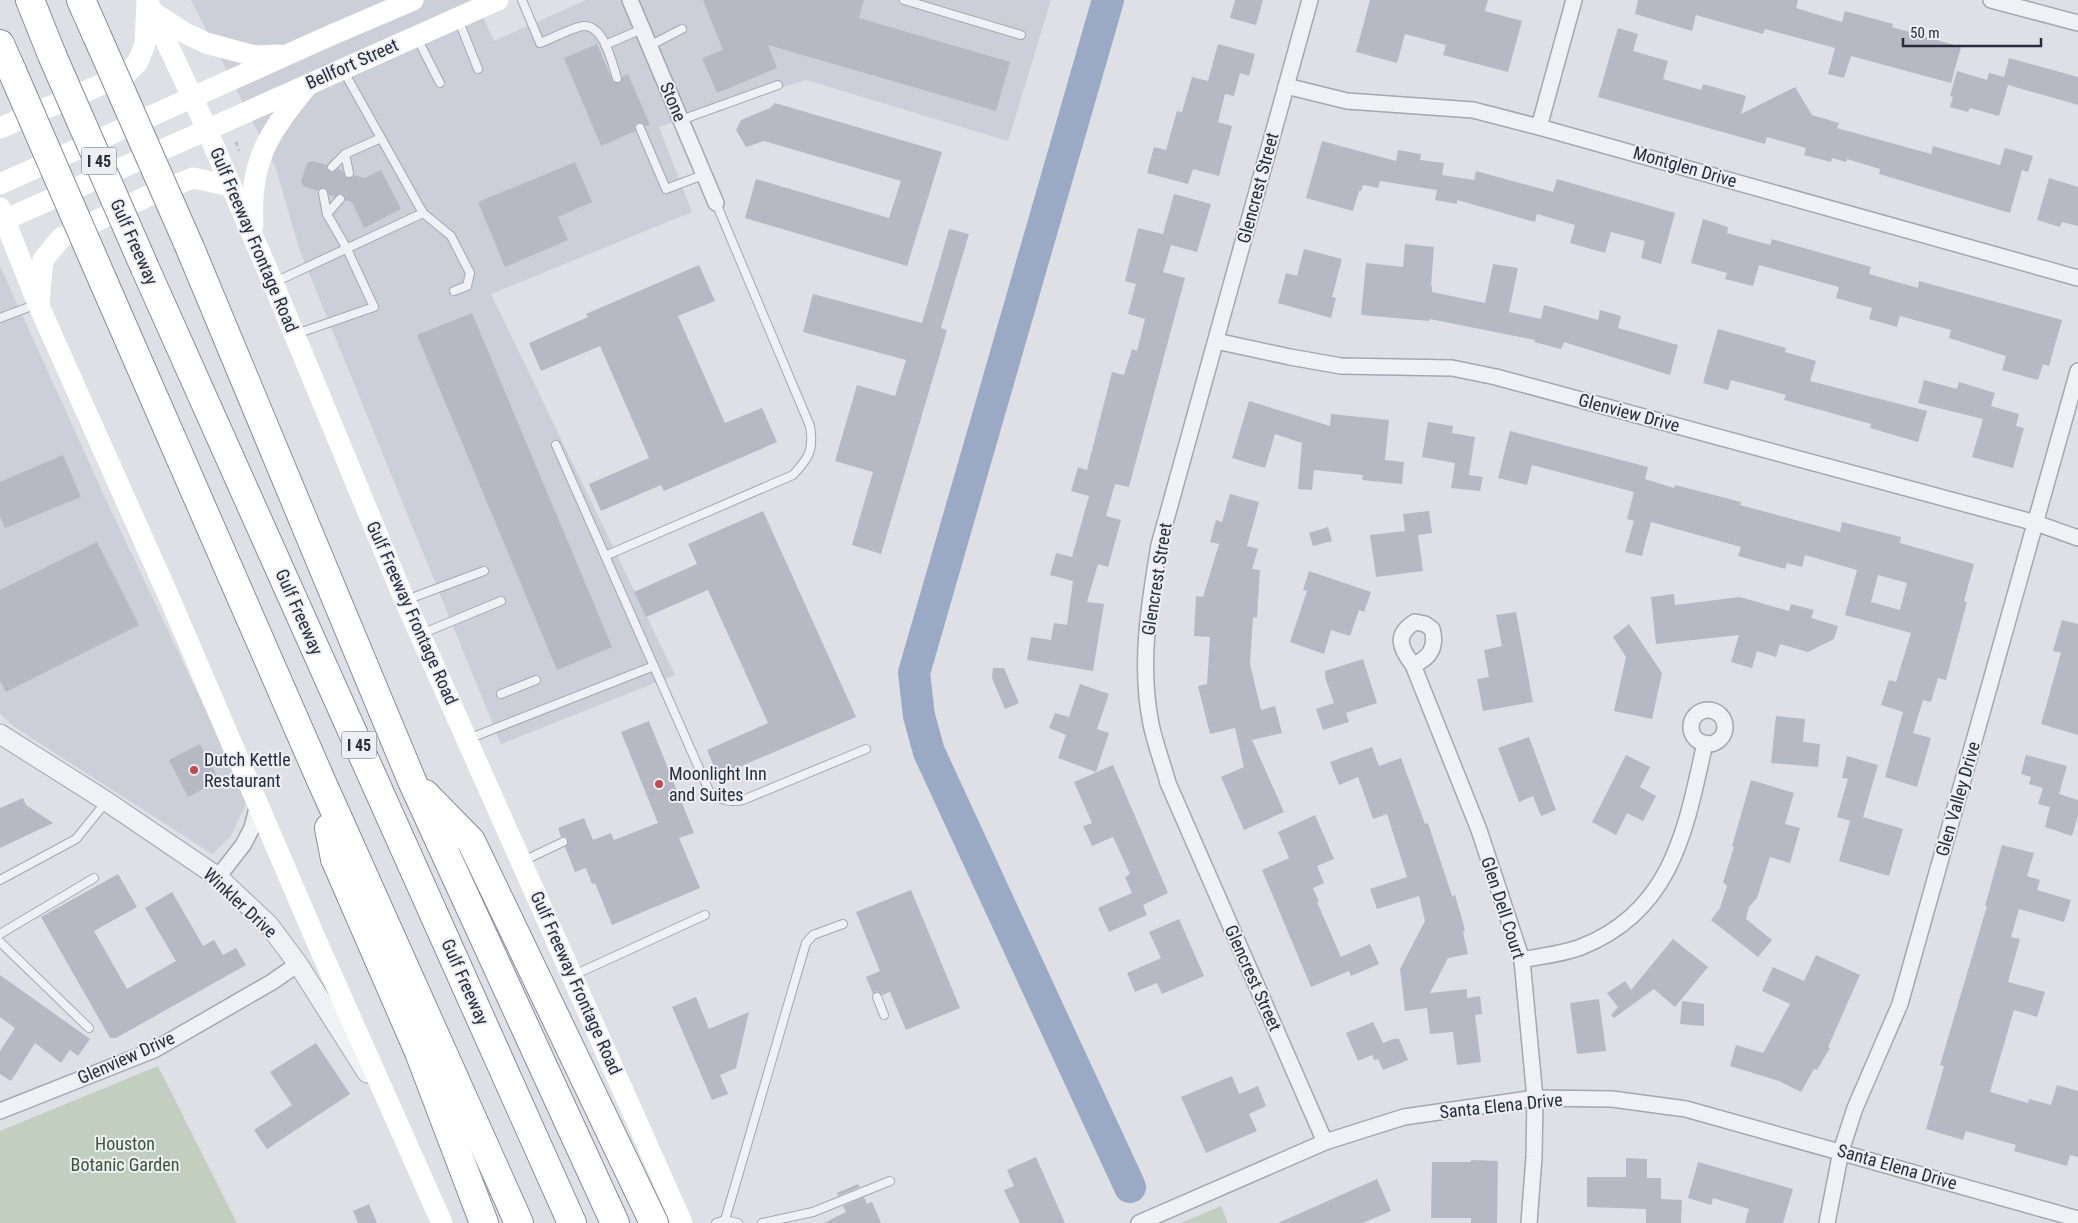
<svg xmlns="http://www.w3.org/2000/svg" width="2078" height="1223" font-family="'Roboto Condensed',sans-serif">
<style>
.built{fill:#cccfd8}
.green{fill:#c2cfc0}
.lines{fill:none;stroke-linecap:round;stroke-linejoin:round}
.river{stroke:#9baac4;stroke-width:32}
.building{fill:#b6b9c3;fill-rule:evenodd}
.service-casing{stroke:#a4a7b0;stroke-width:10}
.minor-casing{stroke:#a4a7b0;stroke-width:18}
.tertiary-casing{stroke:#a4a7b0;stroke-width:21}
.motorway-casing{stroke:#878c9c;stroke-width:30}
.path{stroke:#bcbec5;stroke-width:3;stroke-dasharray:4 4;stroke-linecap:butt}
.service{stroke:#f0f1f5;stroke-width:8}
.minor{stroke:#f0f1f5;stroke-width:15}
.tertiary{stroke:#f0f1f5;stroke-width:19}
.secondary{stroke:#fff;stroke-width:21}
.motorway{stroke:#fff;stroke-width:28}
.motorway-bridge-casing{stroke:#878c9c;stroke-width:30;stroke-linecap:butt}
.motorway-bridge{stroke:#fff;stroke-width:28}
.poi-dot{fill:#c24c50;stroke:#edeff4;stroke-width:2}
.labels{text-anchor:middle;stroke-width:4;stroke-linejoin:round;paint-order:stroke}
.shield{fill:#edeff4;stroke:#636773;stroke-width:1}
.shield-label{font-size:16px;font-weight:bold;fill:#282d3c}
.street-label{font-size:18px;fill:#282d3c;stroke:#edeff4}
.poi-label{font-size:18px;fill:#282d3c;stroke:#edeff4;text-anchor:start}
.park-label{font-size:18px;fill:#395637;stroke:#edeff4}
</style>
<rect width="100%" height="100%" fill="#dee0e6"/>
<g class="built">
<polygon points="191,0 475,0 494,41 586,0 1051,0 1008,141 806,80 659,127 692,212 491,294 675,675 501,744 300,251 275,166"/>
<polygon points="0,266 107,502 248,799 231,836 212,854 13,726 0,714"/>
</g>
<g class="green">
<polygon points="158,1066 237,1223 0,1223 0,1131"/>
<polygon points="1221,1206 1228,1223 1181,1223"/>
</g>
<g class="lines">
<polyline class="river" points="1108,0 914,673 919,716 929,752 1130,1187"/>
</g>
<g class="building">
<polygon points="703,0 864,0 859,18 1010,62 996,111 768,45 777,68 717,93 702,58 723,50"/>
<polygon points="1235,0 1263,0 1256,25 1230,18"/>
<polygon points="1370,0 1488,0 1485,11 1522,21 1508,72 1443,55 1446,45 1405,34 1397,63 1356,52"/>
<polygon points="1638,0 1798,0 1796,8 1842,22 1845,11 1893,24 1892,27 1961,47 1951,83 1851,56 1844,78 1828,74 1835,48 1765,29 1763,34 1696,15 1692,31 1635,14"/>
<polygon points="1618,28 1638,34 1633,51 1668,61 1663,79 1701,90 1703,84 1746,96 1741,114 1795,87 1812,115 1839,123 1837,128 1931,154 1933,146 2000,165 2005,148 2033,156 2028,172 2022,170 2010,213 1879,174 1880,169 1847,159 1846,162 1832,158 1831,162 1804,155 1806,148 1767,137 1765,144 1598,97"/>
<polygon points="597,44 613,82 619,83 622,77 628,74 650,125 645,126 643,123 637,123 635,127 635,131 601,146 564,58"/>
<polygon points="1218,44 1255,54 1249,76 1240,73 1234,96 1225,94 1218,122 1232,126 1219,176 1193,169 1188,184 1147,173 1154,147 1166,150 1177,111 1182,112 1192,77 1208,81"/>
<polygon points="2009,58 2078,77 2078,105 2008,85 1999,116 1970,108 1968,112 1950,107 1953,97 1950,96 1957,71 1987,80 1989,73 2004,77"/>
<polygon points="775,103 942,152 907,266 745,218 756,179 889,218 901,181 764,141 746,147 736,130 741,120 770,108"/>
<polygon points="1322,141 1396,161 1398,150 1421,154 1420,160 1444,163 1442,175 1474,180 1476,171 1553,192 1557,179 1675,213 1661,264 1641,258 1645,241 1611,232 1605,253 1570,243 1575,225 1537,214 1535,222 1457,200 1457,204 1435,200 1437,190 1380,181 1378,188 1363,185 1361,191 1359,191 1353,211 1306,198"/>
<polygon points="312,161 327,165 327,169 330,172 338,169 343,171 345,176 348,178 352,177 354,175 364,178 381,170 401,209 364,228 352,202 345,200 343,194 339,194 335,197 329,195 324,188 318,191 303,186 301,181 307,163"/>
<polygon points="575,162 592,202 558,217 568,240 505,267 478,202"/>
<polygon points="2049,178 2078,187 2078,226 2062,222 2060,227 2037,220"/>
<polygon points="1174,194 1211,204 1197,252 1171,245 1163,272 1185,278 1129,487 1115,484 1106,516 1121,520 1108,567 1098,564 1087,602 1104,604 1093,671 1027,660 1031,637 1051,640 1054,623 1067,625 1073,581 1050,575 1056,553 1072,557 1089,496 1071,491 1078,467 1087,470 1112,372 1124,375 1132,349 1137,351 1145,319 1128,314 1136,284 1125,281 1138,228 1163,234"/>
<polygon points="1703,219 1728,227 1727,233 1770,245 1772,239 1871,267 1869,274 1918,288 1919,281 2062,320 2049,366 2043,364 2038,380 2002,370 2006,356 1949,338 1951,330 1900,316 1897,327 1869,319 1872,308 1836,298 1839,287 1759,265 1753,286 1725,279 1727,273 1691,263"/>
<polygon points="949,229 969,234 941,328 947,330 881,554 852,545 873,472 835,461 857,385 895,396 906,360 803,332 813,294 922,323"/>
<polygon points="1405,244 1434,247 1431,286 1432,286 1432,292 1485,303 1493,264 1518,268 1509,312 1541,319 1544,305 1598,320 1600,310 1621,316 1618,328 1678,345 1670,375 1564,342 1561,349 1534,342 1535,340 1430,319 1429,321 1361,315 1366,263 1403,267"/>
<polygon points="1304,249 1342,259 1332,297 1336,298 1331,318 1278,303 1286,273 1297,276"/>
<polygon points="699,265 715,301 678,316 725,423 762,408 777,442 664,491 661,485 601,511 589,484 649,458 600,346 541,371 529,343 588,317 586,314"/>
<polygon points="472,313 612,647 557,670 417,335"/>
<polygon points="1718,329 1786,348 1785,352 1816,361 1810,381 1927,411 1918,442 1870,428 1871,424 1784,400 1786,395 1731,380 1728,390 1703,383"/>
<polygon points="1924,380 1957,389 1959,382 1995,393 1991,406 2019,414 2016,426 2024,428 2013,468 1972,457 1983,419 1918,403"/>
<polygon points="1249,401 1330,426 1331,414 1389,420 1385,460 1404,462 1402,484 1362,480 1363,475 1314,470 1312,490 1298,489 1302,443 1275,434 1265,468 1232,458"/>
<polygon points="1428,422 1453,426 1452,433 1475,437 1469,475 1483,477 1480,491 1451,488 1455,463 1422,457"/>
<path d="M1510,431L1648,467L1645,479L1674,488L1675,485L1741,502L1740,505L1840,532L1842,522L1901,537L1900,543L1974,564L1964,601L1967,602L1946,680L1938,678L1931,702L1923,700L1913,733L1931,738L1917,787L1885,777L1903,712L1881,705L1889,680L1896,682L1911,633L1845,615L1857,570L1805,555L1802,567L1787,563L1785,569L1738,556L1741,547L1651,522L1642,556L1625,552L1634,521L1627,519L1634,492L1532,465L1527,485L1498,478ZM1878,575L1907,583L1900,610L1871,602Z"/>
<polygon points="63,455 81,497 5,528 0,516 0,482"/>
<polygon points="1230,494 1259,502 1247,546 1258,549 1252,569 1260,570 1257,618 1253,617 1250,664 1261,710 1275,706 1282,733 1252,740 1284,812 1244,830 1221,777 1244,767 1235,728 1210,734 1198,686 1207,684 1210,637 1194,636 1196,596 1203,597 1219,544 1210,542 1216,520 1222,522"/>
<polygon points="763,511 856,717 718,776 707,750 768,723 708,590 646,617 634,592 697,564 688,544"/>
<polygon points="1429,511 1432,533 1418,535 1423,571 1376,577 1370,535 1405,531 1403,514"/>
<polygon points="1328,527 1332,541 1313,546 1309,533"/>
<polygon points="97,542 139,625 6,692 0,681 0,590"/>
<polygon points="1309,571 1371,592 1364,612 1359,610 1350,636 1331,630 1324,654 1290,642 1307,591 1303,590"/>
<polygon points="1674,594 1675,605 1740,597 1789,611 1791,604 1814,610 1811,618 1838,626 1834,639 1808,652 1780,644 1776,657 1757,651 1752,668 1731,662 1739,635 1656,644 1651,597"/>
<polygon points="1516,612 1533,702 1483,711 1477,679 1489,677 1484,650 1502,646 1496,615"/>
<polygon points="2062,620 2078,624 2078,735 2041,724 2061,653 2053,651"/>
<polygon points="1629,624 1662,673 1652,719 1614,711 1626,657 1613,637"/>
<polygon points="1363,659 1377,703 1346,713 1349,722 1323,730 1316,709 1334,703 1325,677 1325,671"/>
<polygon points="993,668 1004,668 1019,703 1005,709 992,678"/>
<polygon points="1080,684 1109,694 1097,729 1109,733 1096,772 1058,758 1066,735 1049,728 1055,713 1069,717"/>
<polygon points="1776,716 1805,719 1803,742 1820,744 1818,767 1771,763"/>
<polygon points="649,721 694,833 679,838 700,888 612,925 595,883 592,884 586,868 575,872 565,847 568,840 566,837 561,837 558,828 584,818 593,840 611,833 614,840 658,823 621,732"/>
<polygon points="1529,737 1556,810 1541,816 1533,796 1519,802 1498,748"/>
<polygon points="200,744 219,780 188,797 169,760"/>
<polygon points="1372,747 1379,766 1401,758 1425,824 1428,823 1452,896 1455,895 1465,930 1463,932 1468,954 1448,958 1430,993 1467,989 1467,998 1480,996 1482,1014 1475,1015 1481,1062 1457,1065 1453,1032 1430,1034 1427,1008 1405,1011 1400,969 1425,921 1419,896 1377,909 1370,889 1407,877 1387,814 1373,819 1358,777 1339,785 1330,762"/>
<polygon points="1626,755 1650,767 1640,787 1656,796 1643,821 1627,813 1616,835 1592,822"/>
<polygon points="2026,755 2067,766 2059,794 2078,800 2078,815 2072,836 2045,827 2050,807 2038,804 2043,788 2029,784 2031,777 2021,774"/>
<polygon points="1847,756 1878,765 1863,817 1903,829 1889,876 1839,861 1850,821 1837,817 1848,779 1842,778"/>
<polygon points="1113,765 1168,893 1143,905 1147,915 1109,932 1098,908 1132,893 1125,877 1130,874 1113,837 1092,846 1083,826 1092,823 1074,782"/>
<polygon points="1751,780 1794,793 1785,824 1800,828 1790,863 1770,857 1757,898 1749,907 1746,919 1772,940 1758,957 1711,920 1720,908 1727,886 1723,882 1734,847 1732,846"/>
<polygon points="23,798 26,805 53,823 0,848 0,808"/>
<polygon points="1315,815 1334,859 1317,866 1324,883 1313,888 1319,902 1317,902 1341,957 1370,944 1379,964 1351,976 1349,971 1311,987 1262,870 1289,858 1278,832"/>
<polygon points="2002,845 2034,853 2027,876 2040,880 2037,890 2071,900 2064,922 2019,909 2011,937 2020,939 2008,982 2045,992 2037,1017 2014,1010 1990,1092 2028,1103 2029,1099 2051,1105 2057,1085 2078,1091 2078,1157 2070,1155 2067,1166 2014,1151 2016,1145 1966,1131 1963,1140 1926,1129 1944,1066 1940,1065 1987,906 1985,906"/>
<polygon points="118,874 137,907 94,931 127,989 176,961 145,908 172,892 203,946 214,940 223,955 236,948 246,965 116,1038 110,1038 41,917"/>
<polygon points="911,890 960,1008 906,1030 890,992 882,995 877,991 873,994 866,977 880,971 856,912"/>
<polygon points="1179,919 1204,976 1162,994 1157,983 1135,992 1127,973 1161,958 1149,932"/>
<polygon points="1673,939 1708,967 1675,1007 1654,989 1614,1018 1611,1015 1618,1007 1607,993 1625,981 1631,990"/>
<polygon points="1816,955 1860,975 1828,1047 1830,1048 1817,1070 1814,1069 1801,1092 1779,1081 1730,1066 1736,1045 1763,1053 1790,1004 1762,991 1773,967 1804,981"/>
<polygon points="0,975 90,1039 78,1056 70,1050 61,1063 35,1043 11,1081 0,1074 0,1051 15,1028 0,1017"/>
<polygon points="696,997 709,1029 749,1012 736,1068 720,1075 728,1094 712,1100 672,1007"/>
<polygon points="1599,999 1606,1051 1577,1054 1570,1003"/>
<polygon points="1682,1001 1704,1004 1704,1026 1680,1024"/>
<polygon points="1373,1022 1383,1043 1393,1039 1399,1039 1408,1060 1383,1070 1378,1059 1374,1060 1372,1055 1358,1061 1346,1033"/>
<polygon points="316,1043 350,1094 267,1149 254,1130 292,1105 270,1072"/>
<polygon points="1232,1076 1239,1094 1258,1086 1266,1106 1249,1114 1257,1131 1206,1153 1181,1097"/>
<polygon points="1036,1157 1065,1223 1020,1223 1004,1190 1014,1186 1007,1170"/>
<polygon points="1626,1158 1647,1159 1647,1178 1661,1178 1661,1199 1682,1200 1681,1223 1646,1223 1646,1209 1587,1207 1587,1177 1626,1177"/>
<polygon points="1471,1160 1498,1161 1497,1223 1471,1223 1471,1218 1431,1218 1432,1162 1471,1162"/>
<polygon points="1698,1162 1793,1189 1783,1223 1745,1223 1749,1209 1713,1198 1711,1205 1688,1198"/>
<polygon points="1377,1179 1391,1211 1363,1223 1278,1223"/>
<polygon points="858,1184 860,1187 838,1196 837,1193"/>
<polygon points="864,1197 867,1204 872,1202 881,1223 824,1223 846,1212 843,1206"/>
<polygon points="369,1204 377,1223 358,1223 353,1211"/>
</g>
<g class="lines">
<g class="service-casing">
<g id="service">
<path d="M522,0L540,43C552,39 572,27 584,26C604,25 612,63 617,78"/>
<polyline points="904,0 1021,35"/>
<polyline points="458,19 478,69"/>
<polyline points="417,38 440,83"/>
<polyline points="605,45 642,29"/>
<polyline points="649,46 682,29"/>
<polyline points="343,70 423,213 451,236 470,273 467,286 454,291"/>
<polyline points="681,120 778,85"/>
<polyline points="640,128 666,189 703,175"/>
<polyline points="345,154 381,138"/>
<polyline points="332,167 345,154 349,173"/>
<polyline points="323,193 327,214 340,199"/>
<polyline points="275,282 423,213"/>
<polyline points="0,318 37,304"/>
<polyline points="296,334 374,307 347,249 327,214"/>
<path d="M556,445L710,793C722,800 729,803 743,800L866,749"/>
<path d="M605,556L793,475C809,458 814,450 810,426L716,203"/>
<polyline points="406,600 484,571"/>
<polyline points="421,634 501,601"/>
<polyline points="501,694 536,680"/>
<polyline points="468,739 654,666"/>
<polyline points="523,861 563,842"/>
<polyline points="0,880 76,839 106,802"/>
<polyline points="0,934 94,878"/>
<polyline points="0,942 89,1028"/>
<polyline points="574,975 705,915"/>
<polyline points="877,997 884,1015"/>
<polyline points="725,1220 806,943 813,935 843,924"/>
<polyline points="716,1223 725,1220 738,1223"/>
<polyline points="762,1223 813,1212 890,1181"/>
</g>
</g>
<g class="minor-casing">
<g id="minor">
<polyline points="630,0 716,203"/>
<path d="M1310,0L1159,545C1149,604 1139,665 1151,724C1155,744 1163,764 1168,783L1325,1142"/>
<polyline points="1991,0 2078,23"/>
<polyline points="1286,86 1347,101 1473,110 1539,127 2078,278"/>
<polyline points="1539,127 1574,0"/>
<polyline points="1216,341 1290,357 1341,366 1452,368 1496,377 2036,523 2078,538"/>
<path d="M1413,665C1430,658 1437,647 1432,629L1425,624L1415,622C1394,635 1400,648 1413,665L1479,830L1522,960L1535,1098L1534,1157L1529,1223"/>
<circle cx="1708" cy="727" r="17"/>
<polyline points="218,877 243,845 252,828 258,804"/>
<path d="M1522,960C1541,956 1563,954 1581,947C1673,911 1686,828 1705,743"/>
<polyline points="0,1111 154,1050 272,982 298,964"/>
<polyline points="1139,1223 1325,1142 1404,1117 1535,1098 1612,1099 1686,1109 2078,1219"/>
<polyline points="1827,1223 1841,1151 1855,1108 1900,1004 2078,371"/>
</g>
</g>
<g class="tertiary-casing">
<polyline id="tertiary" points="0,734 106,801 218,877 269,925 298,964 367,1073"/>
</g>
<g class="motorway-casing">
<g id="motorway">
<polyline points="30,0 52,55"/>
<polyline points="81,0 97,36"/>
<polyline points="0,44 12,71"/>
<polyline points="190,248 412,781 615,1223"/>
<polyline points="145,268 572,1223"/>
<polyline points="104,283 320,778 519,1223"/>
<polyline points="425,794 471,841 654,1223"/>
<polyline points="329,828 335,859 419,1052 484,1223"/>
</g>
</g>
<polyline class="path" points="236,142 239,151"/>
<use href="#service" class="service"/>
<use href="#minor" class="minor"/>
<use href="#tertiary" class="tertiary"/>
<g class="secondary">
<polyline points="147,0 200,114 273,283 402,594 682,1223"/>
<polyline points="154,13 185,33 206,43 255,56 279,55"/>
<polyline points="0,128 126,74 138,62 145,44 147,3"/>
<polyline points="0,184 329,36 413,0"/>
<polyline points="0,208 38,304 169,597 316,940 442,1223"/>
<polyline points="0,222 498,0"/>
<path d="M253,225C249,161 268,134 307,86"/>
<polyline points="39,302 43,260 61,238 152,194 193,178 231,186"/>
</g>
<use href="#motorway" class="motorway"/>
<g class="motorway-bridge-casing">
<g id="motorway-bridge">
<polyline points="97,36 190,248"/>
<polyline points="52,55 145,268"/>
<polyline points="12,71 104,283"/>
</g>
</g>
<use href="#motorway-bridge" class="motorway-bridge"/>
</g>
<g class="poi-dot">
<circle cx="194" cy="770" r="5"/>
<circle cx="659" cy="784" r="5"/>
</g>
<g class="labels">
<g class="shield">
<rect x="81.5" y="147.5" width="35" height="27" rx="4"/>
<rect x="341.5" y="731.5" width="35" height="27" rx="4"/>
</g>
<g class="shield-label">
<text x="99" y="167">I 45</text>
<text x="359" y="751">I 45</text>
</g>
<g class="street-label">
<text transform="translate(352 64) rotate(-24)" y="6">Bellfort Street</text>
<text transform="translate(673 102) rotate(67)" y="6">Stone</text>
<text transform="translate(1685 167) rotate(16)" y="6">Montglen Drive</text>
<text transform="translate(1258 188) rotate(-75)" y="6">Glencrest Street</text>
<text transform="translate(254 240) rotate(67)" y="6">Gulf Freeway Frontage Road</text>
<text transform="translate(134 242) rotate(66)" y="6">Gulf Freeway</text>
<text transform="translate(1629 413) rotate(15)" y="6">Glenview Drive</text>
<text transform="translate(1157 579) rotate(-81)" y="6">Glencrest Street</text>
<text transform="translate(299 612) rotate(66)" y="6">Gulf Freeway</text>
<text transform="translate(412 613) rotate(66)" y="6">Gulf Freeway Frontage Road</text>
<text transform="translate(1958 799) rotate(-74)" y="6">Glen Valley Drive</text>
<text transform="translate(240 903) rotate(43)" y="6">Winkler Drive</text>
<text transform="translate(1503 908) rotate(72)" y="6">Glen Dell Court</text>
<text transform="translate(1253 978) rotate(66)" y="6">Glencrest Street</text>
<text transform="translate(465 982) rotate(66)" y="6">Gulf Freeway</text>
<text transform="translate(576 983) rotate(66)" y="6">Gulf Freeway Frontage Road</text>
<text transform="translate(126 1058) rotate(-24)" y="6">Glenview Drive</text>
<text transform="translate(1501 1106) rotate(-6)" y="6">Santa Elena Drive</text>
<text transform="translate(1897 1167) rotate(16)" y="6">Santa Elena Drive</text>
</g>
<g class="poi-label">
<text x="204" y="766">Dutch Kettle<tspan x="204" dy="21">Restaurant</tspan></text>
<text x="669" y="780">Moonlight Inn<tspan x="669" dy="21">and Suites</tspan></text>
</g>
<g class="park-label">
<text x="125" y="1150">Houston<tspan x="125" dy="21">Botanic Garden</tspan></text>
</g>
</g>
<path d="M1903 38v8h138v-8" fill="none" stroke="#282d3c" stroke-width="2.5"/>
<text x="1910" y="38" font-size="15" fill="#282d3c" stroke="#edeff4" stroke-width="4" paint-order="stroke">50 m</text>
</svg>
